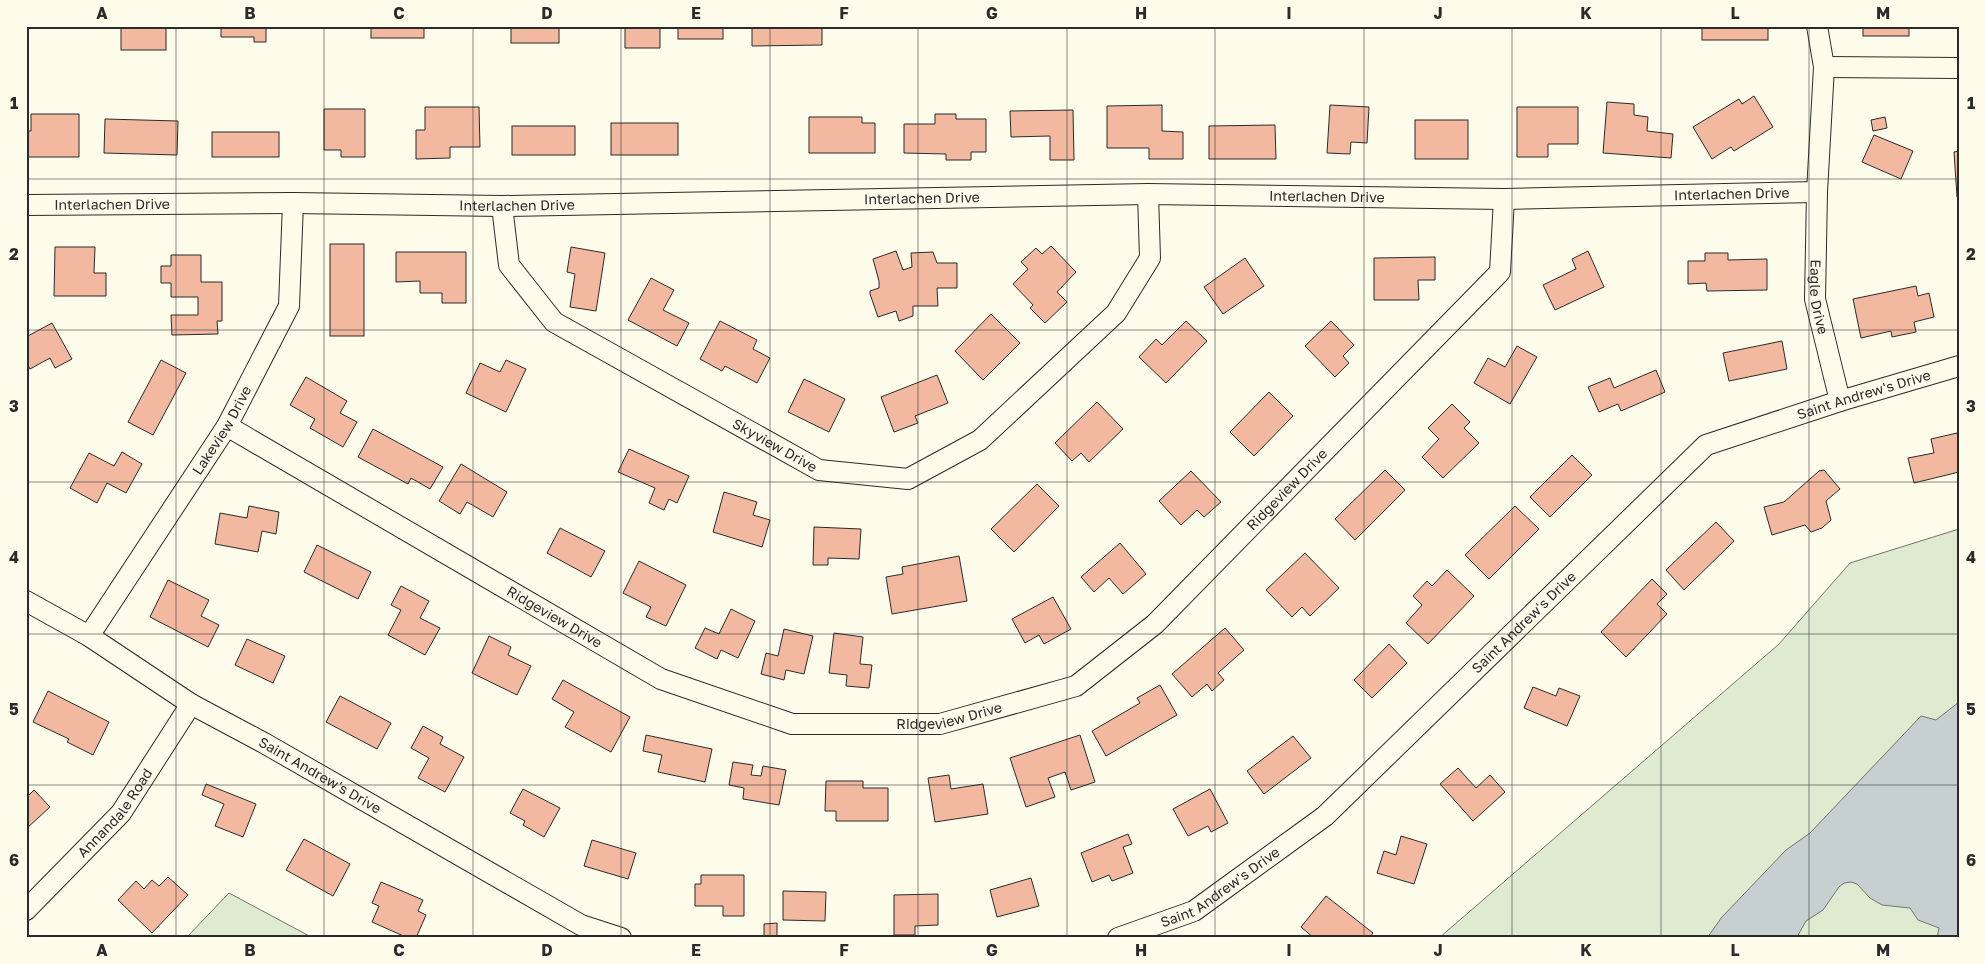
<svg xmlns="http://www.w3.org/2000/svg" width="1985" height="964" font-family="'Golos Text',sans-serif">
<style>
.green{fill:#deebd1;stroke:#74746e}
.water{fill:#c7d0d0;stroke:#74746e}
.building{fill:#f2b8a0;stroke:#2b2b2b}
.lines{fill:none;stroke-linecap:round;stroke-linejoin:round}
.minor-casing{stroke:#2b2b2b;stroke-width:22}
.minor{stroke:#fdfbea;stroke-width:20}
.grid{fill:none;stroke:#2b2b2b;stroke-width:1;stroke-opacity:0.55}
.labels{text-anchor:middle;stroke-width:4;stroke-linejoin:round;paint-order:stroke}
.street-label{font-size:14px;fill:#2b2b2b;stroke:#fdfbea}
.neatline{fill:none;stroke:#2b2b2b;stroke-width:2}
.grid-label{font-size:16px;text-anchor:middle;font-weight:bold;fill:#2b2b2b}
</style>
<rect width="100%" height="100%" fill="#fdfbea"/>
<g class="green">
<polygon points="1959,529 1959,938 1439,938 1779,644 1850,563"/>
<polygon points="229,893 313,938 186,938"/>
</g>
<polygon class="water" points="1959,702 1959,938 1937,938 1939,928 1918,920 1910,908 1882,905 1870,898 1857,884 1851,882 1844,883 1839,887 1823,910 1806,921 1797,937 1707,938 1722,917 1786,850 1810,833 1921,716 1936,720"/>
<g class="building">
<rect x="121" y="26" width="45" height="24"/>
<polygon points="221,26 266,26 266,42 254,42 254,37 221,37"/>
<rect x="371" y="26" width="53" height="12"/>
<rect x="511" y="26" width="48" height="17"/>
<polygon points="616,26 660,26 660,48 625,48 625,28 616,28"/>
<rect x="678" y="26" width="45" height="13"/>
<polygon points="752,26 822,26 822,45 752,46"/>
<rect x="1702" y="26" width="66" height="14"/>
<rect x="1863" y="26" width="46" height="10"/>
<polygon points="1754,96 1773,127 1734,151 1731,147 1712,159 1693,127 1739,99 1742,104"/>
<polygon points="1607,102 1634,104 1634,115 1648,117 1647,131 1673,134 1671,158 1603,153"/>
<polygon points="1162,105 1162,131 1183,132 1183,159 1149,159 1149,148 1107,148 1107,106"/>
<polygon points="1330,105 1369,107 1367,143 1351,142 1350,154 1327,153"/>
<polygon points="425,107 479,107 480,147 450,147 450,158 416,159 416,130 425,130"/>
<polygon points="1517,107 1578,107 1578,144 1548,144 1548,157 1517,157"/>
<polygon points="324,109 365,109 365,157 341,157 341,150 324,150"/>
<polygon points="1073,110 1074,160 1050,160 1050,136 1011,137 1010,111"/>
<polygon points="31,114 79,114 79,157 26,157 26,131 31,131"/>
<polygon points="935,114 956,114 956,119 986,119 986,152 971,152 971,160 946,160 946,154 904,153 904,124 935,124"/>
<polygon points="809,117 862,117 862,123 875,123 875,153 809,153"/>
<polygon points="1885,117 1887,128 1873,131 1871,120"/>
<polygon points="105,119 178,121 177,155 104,153"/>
<rect x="1415" y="120" width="53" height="39"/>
<rect x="611" y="123" width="67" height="32"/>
<polygon points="1275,125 1276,159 1209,159 1209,126"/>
<rect x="512" y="126" width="63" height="29"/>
<rect x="212" y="132" width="67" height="25"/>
<polygon points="1874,135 1913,151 1901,179 1862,162"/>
<polygon points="1959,151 1959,197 1957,197 1954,152"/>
<rect x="330" y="244" width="34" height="92"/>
<polygon points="1051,246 1076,272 1057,292 1067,302 1045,323 1030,308 1033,305 1013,284 1028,269 1021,262 1036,248 1042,254"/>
<polygon points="55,247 95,247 94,273 106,273 106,296 54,296"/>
<polygon points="571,247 605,253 596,311 570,307 575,274 567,272"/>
<polygon points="896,251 903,270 912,267 911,253 933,252 937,263 957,263 957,288 937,288 938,306 913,306 913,316 899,321 896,311 878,317 870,294 870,291 879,288 879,281 873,259"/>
<polygon points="1588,251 1604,287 1555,310 1543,285 1576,269 1572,259"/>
<polygon points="396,252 466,252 466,303 442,303 442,293 420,293 420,281 396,282"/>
<polygon points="1705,253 1728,253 1728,260 1767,259 1767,290 1707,291 1706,283 1688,284 1688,261 1705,261"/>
<polygon points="171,255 201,255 201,282 222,282 222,321 217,321 218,334 172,335 171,315 198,315 198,297 171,297 171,283 161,283 161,266 171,266"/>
<polygon points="1435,257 1435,280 1418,280 1419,300 1374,300 1374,258"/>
<polygon points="1245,258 1264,286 1223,314 1204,287"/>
<polygon points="651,278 674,290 663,310 689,323 677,346 628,320"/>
<polygon points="1916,286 1918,296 1929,293 1934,317 1914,322 1916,332 1892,337 1891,331 1861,338 1853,299"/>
<polygon points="991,314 1020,343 983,380 955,351"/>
<polygon points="720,321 757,340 753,349 770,358 757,383 725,366 722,371 700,359"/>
<polygon points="1186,321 1207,341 1166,383 1139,357 1156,339 1162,345"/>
<polygon points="1331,321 1354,345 1343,356 1349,363 1335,377 1305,346"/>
<polygon points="52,323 72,359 55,368 50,358 30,369 26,362 26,337"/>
<polygon points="1782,341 1787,369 1729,381 1723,353"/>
<polygon points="1517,346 1537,357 1510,404 1474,383 1488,358 1505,367"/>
<polygon points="161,360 186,373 153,435 128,422"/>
<polygon points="506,360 526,369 506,412 466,393 480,363 500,372"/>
<polygon points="1656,370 1665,392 1621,411 1618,404 1599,412 1588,387 1610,378 1614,388"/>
<polygon points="937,375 948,403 915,416 918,423 894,432 881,397"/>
<polygon points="306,377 347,401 340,413 357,422 343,447 310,428 315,419 290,405"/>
<polygon points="804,379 845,399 829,432 788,412"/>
<polygon points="1269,392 1293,416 1254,456 1230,432"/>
<polygon points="1097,402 1123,429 1089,462 1081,453 1072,461 1055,443"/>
<polygon points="1452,404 1470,422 1464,428 1479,443 1443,478 1422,457 1439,439 1428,428"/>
<polygon points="373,429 443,467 430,489 411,478 408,484 358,457"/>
<polygon points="1957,433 1959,442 1959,472 1914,483 1908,458 1934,453 1931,439"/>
<polygon points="629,449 689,476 677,503 669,499 664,510 649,503 655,488 618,472"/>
<polygon points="122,452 142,464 126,493 107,483 97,503 70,488 89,453 114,466"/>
<polygon points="1572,455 1592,475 1550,517 1530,497"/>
<polygon points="461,464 507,492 493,517 467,502 460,514 439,501"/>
<polygon points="1385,470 1405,490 1355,540 1335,519"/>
<polygon points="1824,470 1840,489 1826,501 1831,520 1822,528 1811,532 1805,525 1772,535 1764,507 1784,502 1819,471"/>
<polygon points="1191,471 1221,502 1204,517 1197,510 1181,525 1159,501"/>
<polygon points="1037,484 1059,506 1014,552 991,529"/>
<polygon points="724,492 757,502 753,515 770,520 762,547 713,532"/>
<polygon points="249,506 279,512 276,534 262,531 258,552 215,544 220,513 247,518"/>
<polygon points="1515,506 1539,529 1489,579 1465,555"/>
<polygon points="1716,522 1734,541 1684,590 1666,570"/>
<polygon points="814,527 861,529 859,559 828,558 828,565 813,565"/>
<polygon points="560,528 605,551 591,577 547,553"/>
<polygon points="1120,543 1146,574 1123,594 1109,578 1094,592 1081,577"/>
<polygon points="317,545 371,572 358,599 304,572"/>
<polygon points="1305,553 1339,588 1310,616 1302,607 1292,617 1266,590"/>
<polygon points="959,556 967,601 892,614 886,577 903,574 902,567"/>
<polygon points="639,561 686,585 666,626 646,617 651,607 623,593"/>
<polygon points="1447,570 1474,596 1428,644 1406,623 1422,605 1413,596 1427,581 1432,586"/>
<polygon points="1652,579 1667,594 1657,604 1667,614 1626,657 1601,632"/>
<polygon points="168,580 209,600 201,616 219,625 208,647 150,617"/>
<polygon points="401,586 429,601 420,618 440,628 425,655 388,635 401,610 391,605"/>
<polygon points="1053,597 1071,629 1044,644 1039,635 1025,643 1012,619"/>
<polygon points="731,609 755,621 738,658 721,650 717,659 695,648 705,628 719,634"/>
<polygon points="1225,628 1244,650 1218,673 1224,680 1212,691 1207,684 1192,697 1172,674"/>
<polygon points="784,629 813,636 804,674 786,670 784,680 761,674 766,653 778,656"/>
<polygon points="834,633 863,637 860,664 872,665 869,688 846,686 847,675 829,673"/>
<polygon points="489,636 511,647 508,655 531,666 517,695 472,673"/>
<polygon points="247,639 285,656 273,683 235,665"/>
<polygon points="1389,644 1407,663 1372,698 1354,680"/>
<polygon points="563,680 630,717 611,752 565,727 574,712 552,699"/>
<polygon points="1160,685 1177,715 1106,756 1092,731 1140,703 1137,698"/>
<polygon points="1533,687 1556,696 1559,688 1580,696 1567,726 1524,708"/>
<polygon points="48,691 109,722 93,755 67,742 69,739 33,722"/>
<polygon points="340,696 391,723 377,749 326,722"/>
<polygon points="423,726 443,737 440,744 464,757 445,792 418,778 429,758 411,748"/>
<polygon points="646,735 712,749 705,782 658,772 662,755 643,751"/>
<polygon points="1080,735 1095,782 1071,790 1065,772 1048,778 1055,797 1026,807 1010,758"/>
<polygon points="1293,736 1311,758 1264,794 1247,771"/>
<polygon points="733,762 753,765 751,775 761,776 763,766 786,770 779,805 743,799 744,788 729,785"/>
<polygon points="1458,768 1476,788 1490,775 1505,792 1473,821 1440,784"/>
<polygon points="949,775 951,789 983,784 988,814 935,822 928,778"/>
<polygon points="826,781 863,781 863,788 888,788 888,821 836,821 836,811 825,811"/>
<polygon points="206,784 256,804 243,837 215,826 224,804 202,795"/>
<polygon points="523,789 560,808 544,837 523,825 525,821 510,813"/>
<polygon points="1210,789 1228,823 1211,832 1208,826 1188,836 1173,809"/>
<polygon points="34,790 50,807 26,829 26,798"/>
<polygon points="1128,834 1132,844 1123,847 1133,873 1112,881 1109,875 1092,882 1081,853"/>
<polygon points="1401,836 1427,844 1414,884 1377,873 1384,851 1396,855"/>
<polygon points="304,839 350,864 333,896 286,870"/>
<polygon points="592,840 636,853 628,879 584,866"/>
<polygon points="701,875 744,875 744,916 723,916 723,906 695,906 695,884 701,884"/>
<polygon points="168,877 188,895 152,933 118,900 136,881 144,889 152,880 159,886"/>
<polygon points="1031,878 1039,906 997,917 990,890"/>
<polygon points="381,882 423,900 418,911 426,915 416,938 408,938 372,922 379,906 372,903"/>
<polygon points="783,891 826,892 825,921 783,920"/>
<polygon points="938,894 938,925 915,926 915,935 894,935 894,895"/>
<polygon points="1326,896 1373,933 1369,938 1314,938 1301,927"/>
<polygon points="777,923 777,938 764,938 764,924"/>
</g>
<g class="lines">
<g class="minor-casing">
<g id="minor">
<path id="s1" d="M1817,26L1824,67L1817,192L1815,299L1840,401"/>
<polyline points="1824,67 1959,68"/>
<path id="s2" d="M26,205L293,203L502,206L1148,194L1504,199L1817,192"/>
<path id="s3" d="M502,206L509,265L554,322L819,470L908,479L980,440L1116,313L1150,258L1148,194"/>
<path id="s4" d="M227,426L661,679L792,724H940L1076,686L1155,624L1500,272L1504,199"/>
<path id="s5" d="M26,601L89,636L191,704L264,743L581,925L621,938"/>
<path id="s6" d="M89,636L227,426L289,306L293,203"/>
<path id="s7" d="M26,910L121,813L191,704"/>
<path id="s8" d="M1118,938L1194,911L1325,816L1706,445L1840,401L1959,366"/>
</g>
</g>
<use href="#minor" class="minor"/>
</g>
<path class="grid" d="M176,26V938M324,26V938M473,26V938M621,26V938M770,26V938M918,26V938M1067,26V938M1215,26V938M1364,26V938M1512,26V938M1661,26V938M1809,26V938M26,179H1959M26,330H1959M26,482H1959M26,634H1959M26,785H1959"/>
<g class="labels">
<g class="street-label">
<text dy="5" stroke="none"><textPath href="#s2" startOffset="1706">Interlachen Drive</textPath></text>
<text dy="5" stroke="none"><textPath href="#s2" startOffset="1301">Interlachen Drive</textPath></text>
<text dy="5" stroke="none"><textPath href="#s2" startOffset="896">Interlachen Drive</textPath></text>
<text dy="5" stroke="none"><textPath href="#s2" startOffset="86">Interlachen Drive</textPath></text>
<text dy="5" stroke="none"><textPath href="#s2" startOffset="491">Interlachen Drive</textPath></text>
<text dy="5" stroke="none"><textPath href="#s1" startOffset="272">Eagle Drive</textPath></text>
<text dy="5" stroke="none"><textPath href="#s8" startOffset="940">Saint Andrew's Drive</textPath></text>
<text dy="5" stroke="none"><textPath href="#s6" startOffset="245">Lakeview Drive</textPath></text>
<text dy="5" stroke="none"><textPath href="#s3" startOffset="385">Skyview Drive</textPath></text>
<text dy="5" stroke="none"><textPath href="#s4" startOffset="1219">Ridgeview Drive</textPath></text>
<text dy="5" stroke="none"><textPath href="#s4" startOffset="379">Ridgeview Drive</textPath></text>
<text dy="5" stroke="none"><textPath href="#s8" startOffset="520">Saint Andrew's Drive</textPath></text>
<text dy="5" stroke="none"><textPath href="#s4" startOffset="799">Ridgeview Drive</textPath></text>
<text dy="5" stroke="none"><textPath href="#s5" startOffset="342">Saint Andrew's Drive</textPath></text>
<text dy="5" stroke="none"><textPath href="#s7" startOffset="132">Annandale Road</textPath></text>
<text dy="5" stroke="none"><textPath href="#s8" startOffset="115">Saint Andrew's Drive</textPath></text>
</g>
</g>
<rect width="1985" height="964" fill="none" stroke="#fdfbea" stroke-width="55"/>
<rect x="28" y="28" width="1930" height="908" class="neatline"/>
<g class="grid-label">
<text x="102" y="19">A</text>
<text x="250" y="19">B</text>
<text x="399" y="19">C</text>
<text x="547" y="19">D</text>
<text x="696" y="19">E</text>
<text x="844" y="19">F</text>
<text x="992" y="19">G</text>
<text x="1141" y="19">H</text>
<text x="1289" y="19">I</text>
<text x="1438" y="19">J</text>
<text x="1586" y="19">K</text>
<text x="1735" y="19">L</text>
<text x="1883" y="19">M</text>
<text x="14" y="109">1</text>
<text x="1971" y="109">1</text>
<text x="14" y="260">2</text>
<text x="1971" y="260">2</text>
<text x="14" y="412">3</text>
<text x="1971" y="412">3</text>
<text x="14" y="563">4</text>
<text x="1971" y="563">4</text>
<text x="14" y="715">5</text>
<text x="1971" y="715">5</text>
<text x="14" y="866">6</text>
<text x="1971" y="866">6</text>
<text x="102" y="956">A</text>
<text x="250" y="956">B</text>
<text x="399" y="956">C</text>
<text x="547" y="956">D</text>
<text x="696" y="956">E</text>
<text x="844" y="956">F</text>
<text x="992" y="956">G</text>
<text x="1141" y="956">H</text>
<text x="1289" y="956">I</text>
<text x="1438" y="956">J</text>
<text x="1586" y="956">K</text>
<text x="1735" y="956">L</text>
<text x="1883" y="956">M</text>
</g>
</svg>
